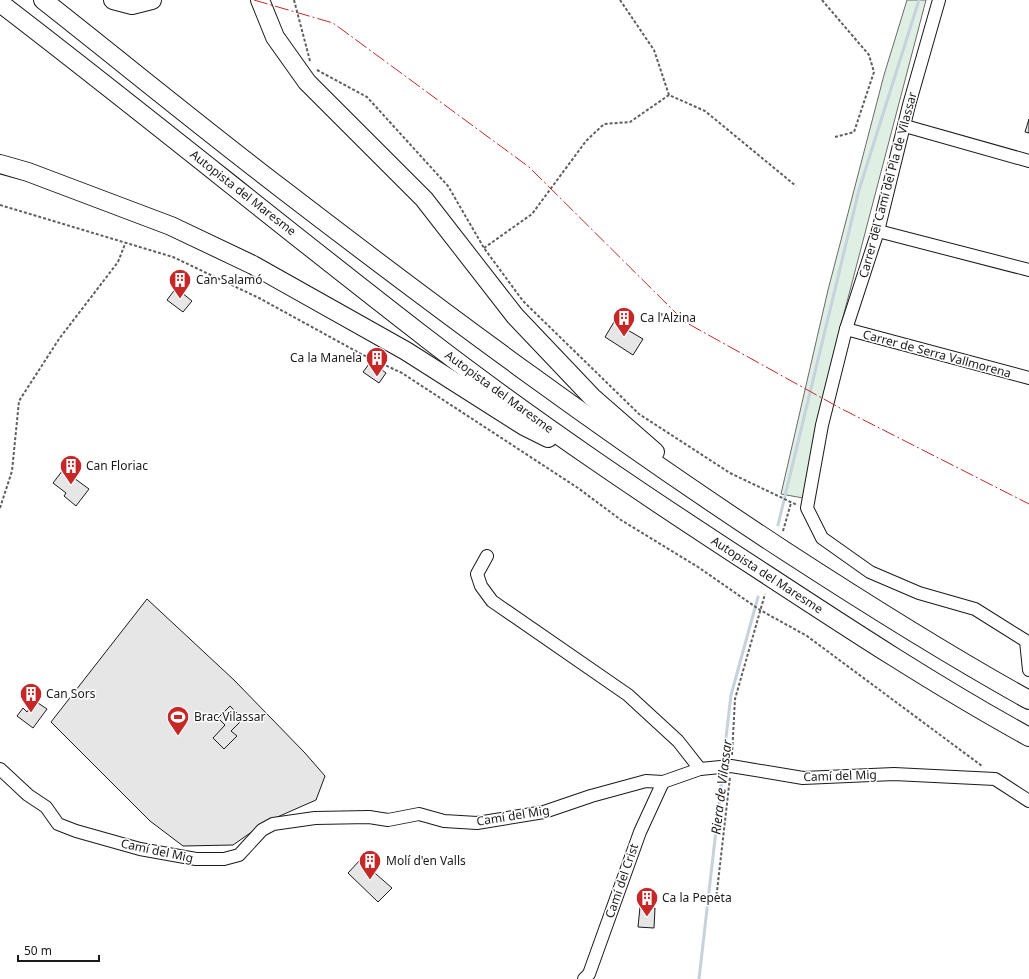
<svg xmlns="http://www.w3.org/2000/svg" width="1029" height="979" font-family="'Noto Sans',sans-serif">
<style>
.green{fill:#e0efe3;stroke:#6a6a6a}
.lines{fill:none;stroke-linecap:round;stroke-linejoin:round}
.stream{stroke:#c6d2dc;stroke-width:3}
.building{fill:#e6e6e6;stroke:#1a1a1a}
.minor-casing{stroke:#1a1a1a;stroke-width:14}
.highway-casing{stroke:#1a1a1a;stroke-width:20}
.path{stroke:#5f5f5f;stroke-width:2;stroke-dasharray:3 2;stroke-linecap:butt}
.minor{stroke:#fff;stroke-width:12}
.highway{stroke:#fff;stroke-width:18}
.power{stroke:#c62828;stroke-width:1;stroke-dasharray:14 3 2 3;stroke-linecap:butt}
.labels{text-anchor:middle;stroke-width:3;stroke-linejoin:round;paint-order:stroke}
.street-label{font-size:12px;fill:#1a1a1a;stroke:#fff}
.poi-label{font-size:12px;fill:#1a1a1a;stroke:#fff;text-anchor:start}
.water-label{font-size:13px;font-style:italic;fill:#1a1a1a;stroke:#fff}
</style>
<rect width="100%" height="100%" fill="#fff"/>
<polygon class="green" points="907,0 926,0 836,344 832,369 803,498 781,494 828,290 884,75"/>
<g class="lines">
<g class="stream">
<polyline points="778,525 859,190 919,0"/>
<polyline points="723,763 731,695 758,597"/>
<polyline points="699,979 723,769"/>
</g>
</g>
<g class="building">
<polygon points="1029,119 1029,133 1025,132"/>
<polygon points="176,288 192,301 183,312 167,300"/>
<polygon points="614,322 643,339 633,355 605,337"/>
<polygon points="369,364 378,367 386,373 379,383 363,372"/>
<polygon points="63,470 89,489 76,506 64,496 66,493 53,483"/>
<polygon points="147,599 234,680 305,753 325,776 316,800 266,822 233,845 183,846 150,821 51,722"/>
<polygon points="35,701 47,709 33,728 17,716 23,708 27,712"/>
<polygon points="230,706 243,719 231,731 237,736 224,749 213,738 225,725 218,718"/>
<polygon points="360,860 392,888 378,902 348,873"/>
<polygon points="640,907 655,908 654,928 638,927"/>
</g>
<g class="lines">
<g class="minor-casing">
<g id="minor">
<polyline points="939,0 909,105 878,231 846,329 822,425 807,508 822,538 870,572 919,593 975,609 1026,641 1029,670"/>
<polyline points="905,126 1029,161"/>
<polyline points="878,231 1029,270"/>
<polyline points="846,329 1029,378"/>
<polyline points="487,556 477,574 481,586 492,601 628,695 678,741 700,769"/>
<polyline points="0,769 28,795 46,807 58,824 76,831 140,849 196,859 224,859 239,855 262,830 273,824 315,818 369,817 388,820 419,814 444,821 477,823 544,812 591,796 646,781 663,782 700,769 731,766 803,778 894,774 995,779 1029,801"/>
<polyline points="584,979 589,974 640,832 663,782"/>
</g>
</g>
<g class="highway-casing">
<g id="highway">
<path d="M43,0C123,63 201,127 282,189C446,315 612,438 785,551C865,603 946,654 1029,700"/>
<polyline points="113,0 132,5 152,0"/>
<polyline points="260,0 275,37 307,82 424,199 515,316 592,397 655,452"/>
<path d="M0,3C145,114 286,230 430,341C538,424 650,499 764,573C851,630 938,687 1029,737"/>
<polyline points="0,164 28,172 171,226 253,265 406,351 524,426 548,438"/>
</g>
</g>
<g class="path">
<polyline points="294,0 310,61"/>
<polyline points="620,0 654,50 669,95 705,111 796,186"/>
<polyline points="822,0 869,55 874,72 854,132 835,137"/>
<polyline points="317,70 367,97 448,186 484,248 523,301 639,414 730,473 797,505"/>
<polyline points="0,205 173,257 259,298 363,355 402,373 578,488 621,520 698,567 760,610 807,636 982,766"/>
<polyline points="484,248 532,214 586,141 604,124 630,122 669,95"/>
<polyline points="0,508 12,471 19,401 59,339 118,262 125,244"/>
<polyline points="783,531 791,503"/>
<polyline points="732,755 735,699 765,594"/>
<polyline points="716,900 730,777"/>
</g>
<use href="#minor" class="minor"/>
<use href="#highway" class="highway"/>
<polyline class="power" points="254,0 333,23 529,167 685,322 840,408 1029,504"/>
</g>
<defs>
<g id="building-pin" transform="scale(1.15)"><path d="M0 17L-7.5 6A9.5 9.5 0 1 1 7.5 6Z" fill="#c62828" stroke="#fff"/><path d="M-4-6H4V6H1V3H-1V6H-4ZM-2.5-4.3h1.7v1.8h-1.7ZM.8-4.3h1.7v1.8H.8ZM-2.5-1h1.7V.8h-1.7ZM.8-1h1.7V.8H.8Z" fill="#fff"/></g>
<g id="stadium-pin" transform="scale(1.15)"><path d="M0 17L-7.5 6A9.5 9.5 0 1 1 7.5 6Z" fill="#c62828" stroke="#fff"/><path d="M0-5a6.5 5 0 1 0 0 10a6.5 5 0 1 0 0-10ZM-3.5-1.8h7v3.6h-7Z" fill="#fff"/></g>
</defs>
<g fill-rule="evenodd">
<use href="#building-pin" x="180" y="280"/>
<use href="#building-pin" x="624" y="318"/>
<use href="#building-pin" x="377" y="358"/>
<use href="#building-pin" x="71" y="466"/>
<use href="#building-pin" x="31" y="694"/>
<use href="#stadium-pin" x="178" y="717"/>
<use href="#building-pin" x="370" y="861"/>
<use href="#building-pin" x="647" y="898"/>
</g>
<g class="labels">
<g class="street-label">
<text transform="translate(888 185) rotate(-75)" y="4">Carrer del Camí del Pla de Vilassar</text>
<text transform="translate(243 193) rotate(38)" y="4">Autopista del Maresme</text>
<text transform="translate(937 354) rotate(15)" y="4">Carrer de Serra Vallmorena</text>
<text transform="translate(499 392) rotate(36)" y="4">Autopista del Maresme</text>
<text transform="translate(767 575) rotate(33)" y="4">Autopista del Maresme</text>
<text transform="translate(840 776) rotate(-2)" y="4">Camí del Mig</text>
<text transform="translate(513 816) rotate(-9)" y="4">Camí del Mig</text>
<text transform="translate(157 851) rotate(12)" y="4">Camí del Mig</text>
<text transform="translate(622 881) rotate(-71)" y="4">Camí del Crist</text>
</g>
<g class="poi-label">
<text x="196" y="284">Can Salamó</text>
<text x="640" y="322">Ca l'Alzina</text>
<text x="362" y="362" text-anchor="end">Ca la Manela</text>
<text x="86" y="470">Can Floriac</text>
<text x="46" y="698">Can Sors</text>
<text x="194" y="721">Brac Vilassar</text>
<text x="386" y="865">Molí d'en Valls</text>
<text x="662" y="902">Ca la Pepeta</text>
</g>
<g class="water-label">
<text transform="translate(721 787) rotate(-83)" y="5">Riera de Vilassar</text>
</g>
</g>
<path d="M18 955v6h81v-6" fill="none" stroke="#1a1a1a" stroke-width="2"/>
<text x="24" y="955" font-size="12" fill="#1a1a1a" stroke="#ffffff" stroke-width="3" paint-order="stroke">50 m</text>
</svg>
